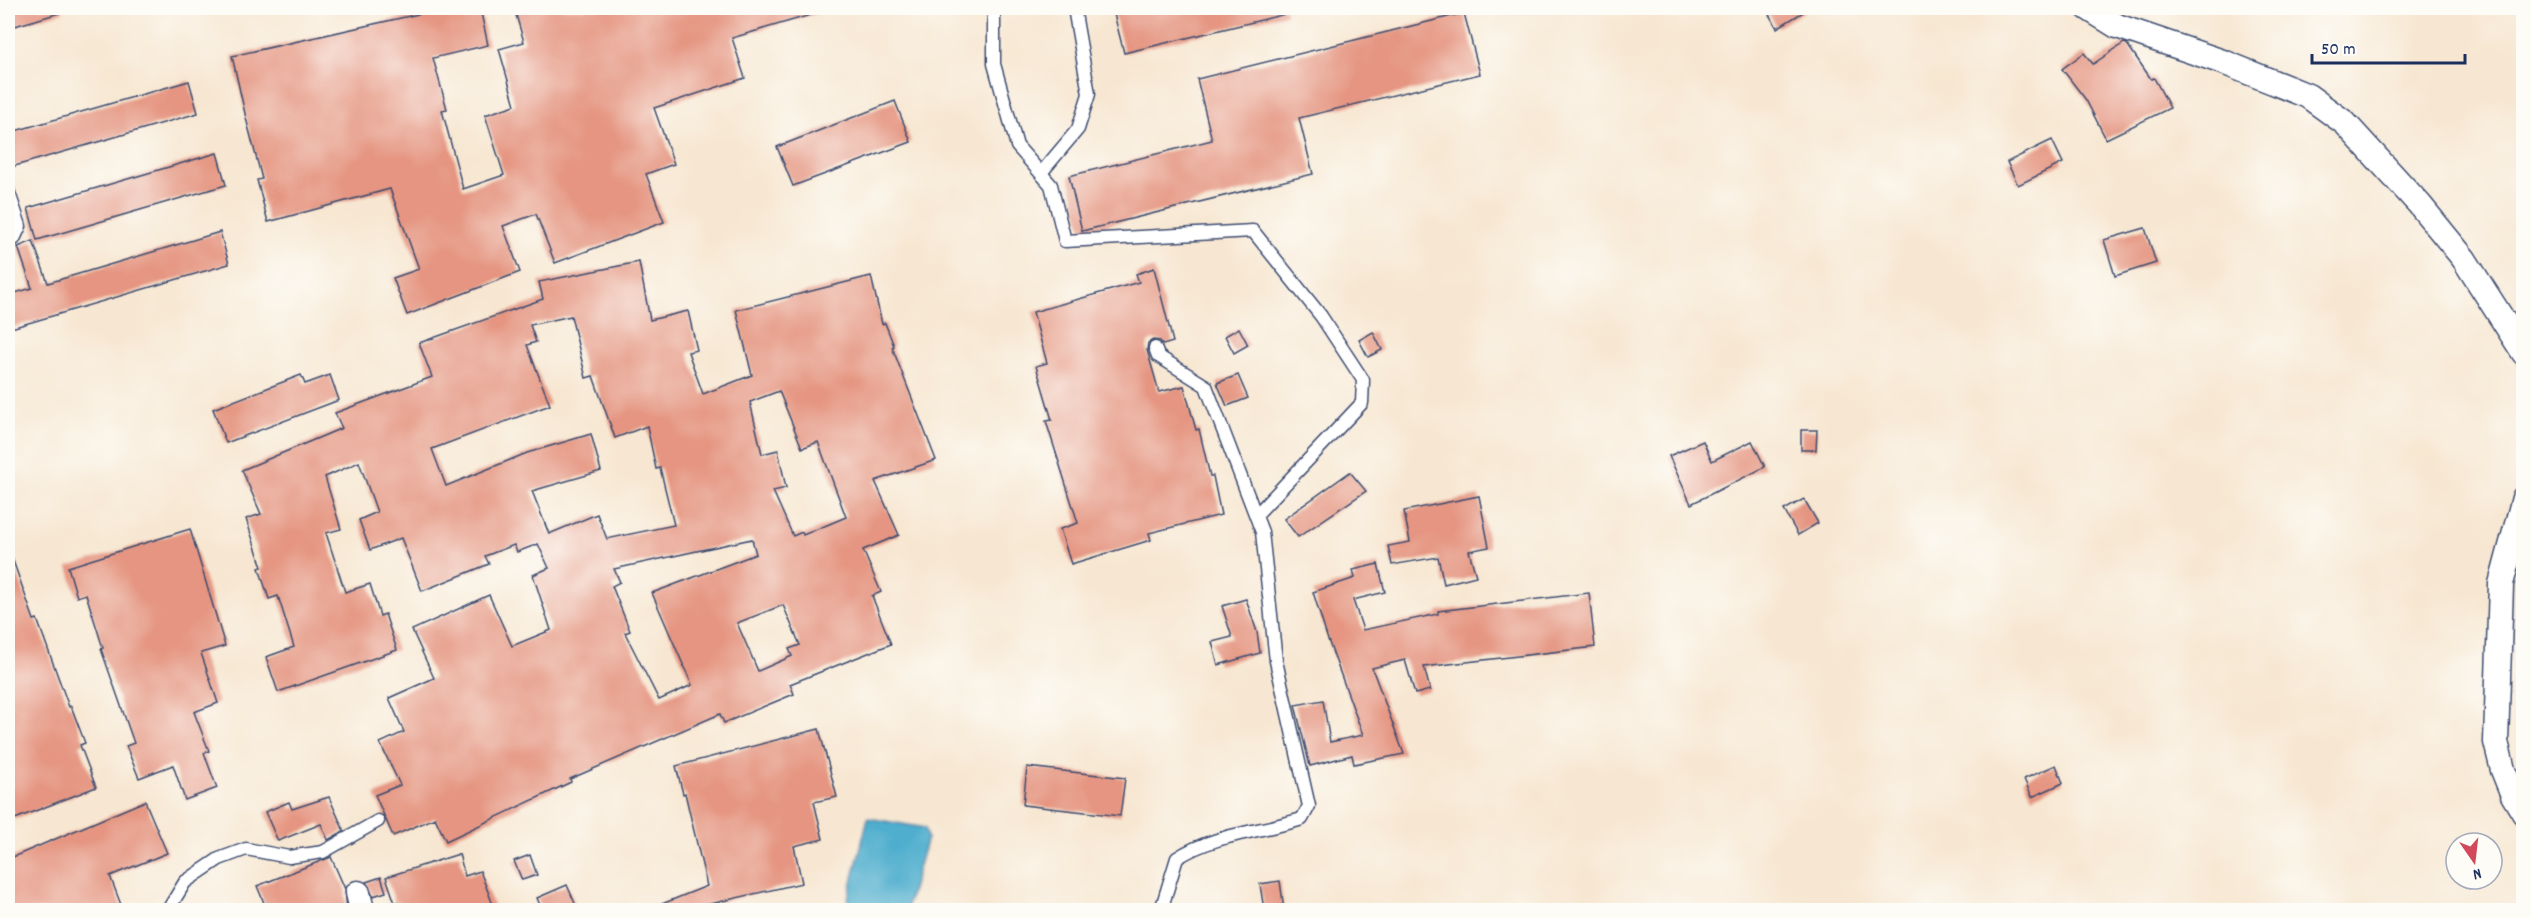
<svg xmlns="http://www.w3.org/2000/svg" width="2531" height="918" font-family="Dekko,sans-serif">
<style>
.water{fill:#4faece;stroke:#356e96;stroke-width:1.5}
.building{fill:#e59581;fill-rule:evenodd}
.lines{fill:none;stroke-linecap:round;stroke-linejoin:round}
.service-casing{stroke:#3c4b6f;stroke-width:15}
.minor-casing{stroke:#3c4b6f;stroke-width:27}
.service{stroke:#fff;stroke-width:12}
.minor{stroke:#fff;stroke-width:24}
</style>
<rect width="100%" height="100%" fill="#fdfcf7"/>
<filter id="ink" filterUnits="userSpaceOnUse"><feTurbulence type="fractalNoise" baseFrequency=".0167" numOctaves="2"/><feDisplacementMap in="SourceGraphic" scale="12" xChannelSelector="R" yChannelSelector="G"/><feConvolveMatrix kernelMatrix="1 2 1 2 8 2 1 2 1" color-interpolation-filters="sRGB"/></filter>
<filter id="wash" filterUnits="userSpaceOnUse"><feTurbulence type="fractalNoise" baseFrequency=".008" numOctaves="4" result="noise"/><feDisplacementMap in="SourceGraphic" scale="24" xChannelSelector="R" yChannelSelector="G"/><feGaussianBlur stdDeviation="1.35" result="paint"/><feColorMatrix in="noise" values="0 0 0 0 0 0 0 0 0 0 0 0 0 0 0 0 0 1.4 0 .05"/><feComposite in="paint" operator="in"/></filter>
<g filter="url(#wash)">
<rect width="100%" height="100%" fill="#f7e7d2"/>
<polygon class="water" points="868,818 925,828 927,838 906,910 845,910"/>
<g id="blocks">
<g class="building">
<polygon points="8,8 62,8 63,12 8,28"/>
<polygon points="445,8 480,8 488,45 433,58 447,109 442,110 463,189 504,175 485,115 515,105 499,49 524,42 514,8 820,8 821,12 732,38 745,78 654,108 674,164 646,174 664,222 555,263 536,214 503,226 520,272 407,315 393,278 419,269 390,189 268,222 257,180 262,179 246,118 232,56"/>
<polygon points="1122,8 1285,8 1286,14 1124,53 1113,10"/>
<polygon points="1765,8 1810,8 1777,28"/>
<polygon points="1464,13 1480,74 1299,118 1313,174 1082,231 1069,176 1212,140 1197,79"/>
<polygon points="2124,43 2127,44 2151,79 2154,78 2170,108 2106,139 2086,100 2062,69 2084,53 2093,64"/>
<polygon points="189,81 198,113 8,168 8,133"/>
<polygon points="895,101 911,142 793,186 777,147"/>
<polygon points="2052,140 2063,163 2018,185 2007,162"/>
<polygon points="217,153 226,185 37,240 28,208"/>
<polygon points="2145,228 2156,263 2115,276 2104,240"/>
<polygon points="220,232 229,264 8,329 8,295 32,288 18,247 33,241 48,283"/>
<path d="M639,262L650,320L688,311L697,350L688,352L703,394L752,375L736,310L871,276L882,324L885,323L894,346L892,347L936,460L875,481L899,535L863,550L881,592L872,596L891,644L790,684L794,694L724,723L720,714L570,779L571,782L446,841L435,818L393,836L375,795L400,785L380,743L404,732L389,698L434,678L412,630L489,595L512,646L551,630L533,575L549,568L538,544L517,552L514,545L485,556L489,564L422,591L401,538L370,550L359,520L377,512L359,462L325,477L341,529L326,533L345,592L370,584L380,616L385,614L397,650L278,692L266,657L294,647L278,596L269,599L259,568L262,567L246,519L261,514L242,470L342,428L335,413L432,377L419,343L543,299L539,282ZM571,316L586,378L593,376L615,438L647,426L656,469L660,468L674,525L607,539L597,514L549,534L532,491L601,471L591,434L527,453L446,486L432,449L550,405L527,345L536,342L530,325ZM779,391L802,448L818,442L846,517L803,535L802,532L793,536L773,491L786,488L778,450L762,454L750,402ZM752,539L756,554L652,593L692,685L659,700L625,633L630,631L612,586L620,582L614,569ZM783,605L800,645L789,649L792,656L758,671L737,623Z"/>
<polygon points="1154,268 1173,342 1163,345 1160,341 1153,340 1148,343 1147,350 1159,392 1184,386 1196,430 1199,429 1210,476 1213,476 1221,515 1149,533 1151,540 1071,564 1060,529 1078,523 1046,421 1052,420 1036,366 1047,363 1033,312 1139,282 1136,274"/>
<polygon points="1239,328 1248,345 1234,353 1225,336"/>
<polygon points="1373,332 1382,350 1368,357 1359,340"/>
<polygon points="301,375 305,384 330,375 339,400 226,443 213,409"/>
<polygon points="1238,375 1248,398 1227,406 1217,383"/>
<polygon points="1801,430 1817,430 1816,450 1801,450"/>
<polygon points="1703,441 1712,461 1752,441 1765,467 1691,504 1669,456"/>
<polygon points="1350,472 1366,491 1298,537 1284,519"/>
<polygon points="1479,496 1489,547 1469,551 1476,576 1444,584 1438,557 1392,565 1388,546 1410,542 1404,511"/>
<polygon points="1804,499 1818,523 1798,535 1784,510"/>
<polygon points="190,529 225,646 201,653 218,703 194,712 209,751 204,753 217,788 185,800 173,765 139,778 126,746 134,743 101,649 103,648 86,594 77,597 68,567"/>
<polygon points="8,552 10,552 34,620 37,619 69,707 71,706 85,743 80,745 96,787 15,819 8,800"/>
<polygon points="1378,564 1385,592 1353,600 1363,630 1438,614 1438,611 1589,593 1595,647 1424,667 1430,690 1415,694 1405,660 1372,668 1404,754 1354,764 1352,755 1310,766 1295,705 1323,700 1330,742 1363,735 1327,637 1313,592 1355,578 1353,570"/>
<polygon points="1246,599 1257,632 1260,653 1218,665 1212,642 1232,637 1222,606"/>
<polygon points="819,729 837,797 814,802 823,839 794,846 802,883 710,904 713,910 647,910 707,886 685,793 683,794 676,766"/>
<polygon points="2056,765 2063,783 2032,797 2024,779"/>
<polygon points="1027,767 1125,778 1120,816 1023,805"/>
<polygon points="329,797 344,831 328,840 321,824 278,841 265,812 289,802 292,809"/>
<polygon points="145,801 167,853 110,876 123,910 8,910 8,859"/>
<polygon points="459,854 465,876 480,871 495,910 399,910 398,902 395,903 386,877"/>
<polygon points="530,855 537,875 522,880 514,861"/>
<polygon points="331,857 345,889 347,910 267,910 257,886"/>
<polygon points="381,877 386,892 373,896 366,882"/>
<polygon points="1280,881 1284,910 1264,910 1260,884"/>
<polygon points="567,885 578,910 542,910 537,898"/>
</g>
</g>
</g>
<g filter="url(#ink)">
<use href="#blocks" fill-opacity="0" stroke="#3c4b6f" stroke-width="1.5"/>
<g class="lines">
<g class="service-casing">
<g id="service">
<polyline points="994,8 994,64 1017,146 1051,185 1065,241 1253,231 1321,316 1363,380 1362,403 1256,515"/>
<polyline points="1041,173 1078,129 1089,94 1074,8"/>
<polyline points="8,190 20,226 14,239 8,242"/>
<path d="M1155,348L1158,356L1206,386L1262,532L1276,661L1309,806L1302,819C1261,832 1214,834 1177,858L1161,910"/>
<polyline points="168,910 185,882 219,859 246,849 289,857 323,852 378,821"/>
</g>
</g>
<g class="minor-casing">
<g id="minor">
<polyline points="2088,8 2117,26 2223,62 2308,96 2345,123 2420,205 2464,259 2524,353"/>
<polyline points="2524,498 2501,584 2496,742 2503,770 2513,795 2524,813"/>
<polyline points="358,893 362,910"/>
</g>
</g>
<use href="#service" class="service"/>
<use href="#minor" class="minor"/>
</g>
</g>
<rect width="2531" height="918" fill="none" stroke="#fdfcf7" stroke-width="30"/>
<g transform="translate(2474 861) rotate(166)"><circle r="28" fill="#fdfcf7" stroke="#a3aaba" stroke-width="1.5"/>
<path d="M0-4.5L10 22L0 15L-10 22Z" fill="#d1495b"/>
<text y="-9" font-size="16" font-weight="bold" text-anchor="middle" fill="#1b2f5e">N</text>
</g>
<path d="M2312 54v9h153v-9" fill="none" stroke="#1b2f5e" stroke-width="3"/>
<text x="2321" y="54" font-size="18" fill="#1b2f5e" stroke="#fdfcf7" stroke-width="4.5" paint-order="stroke">50 m</text>
</svg>
